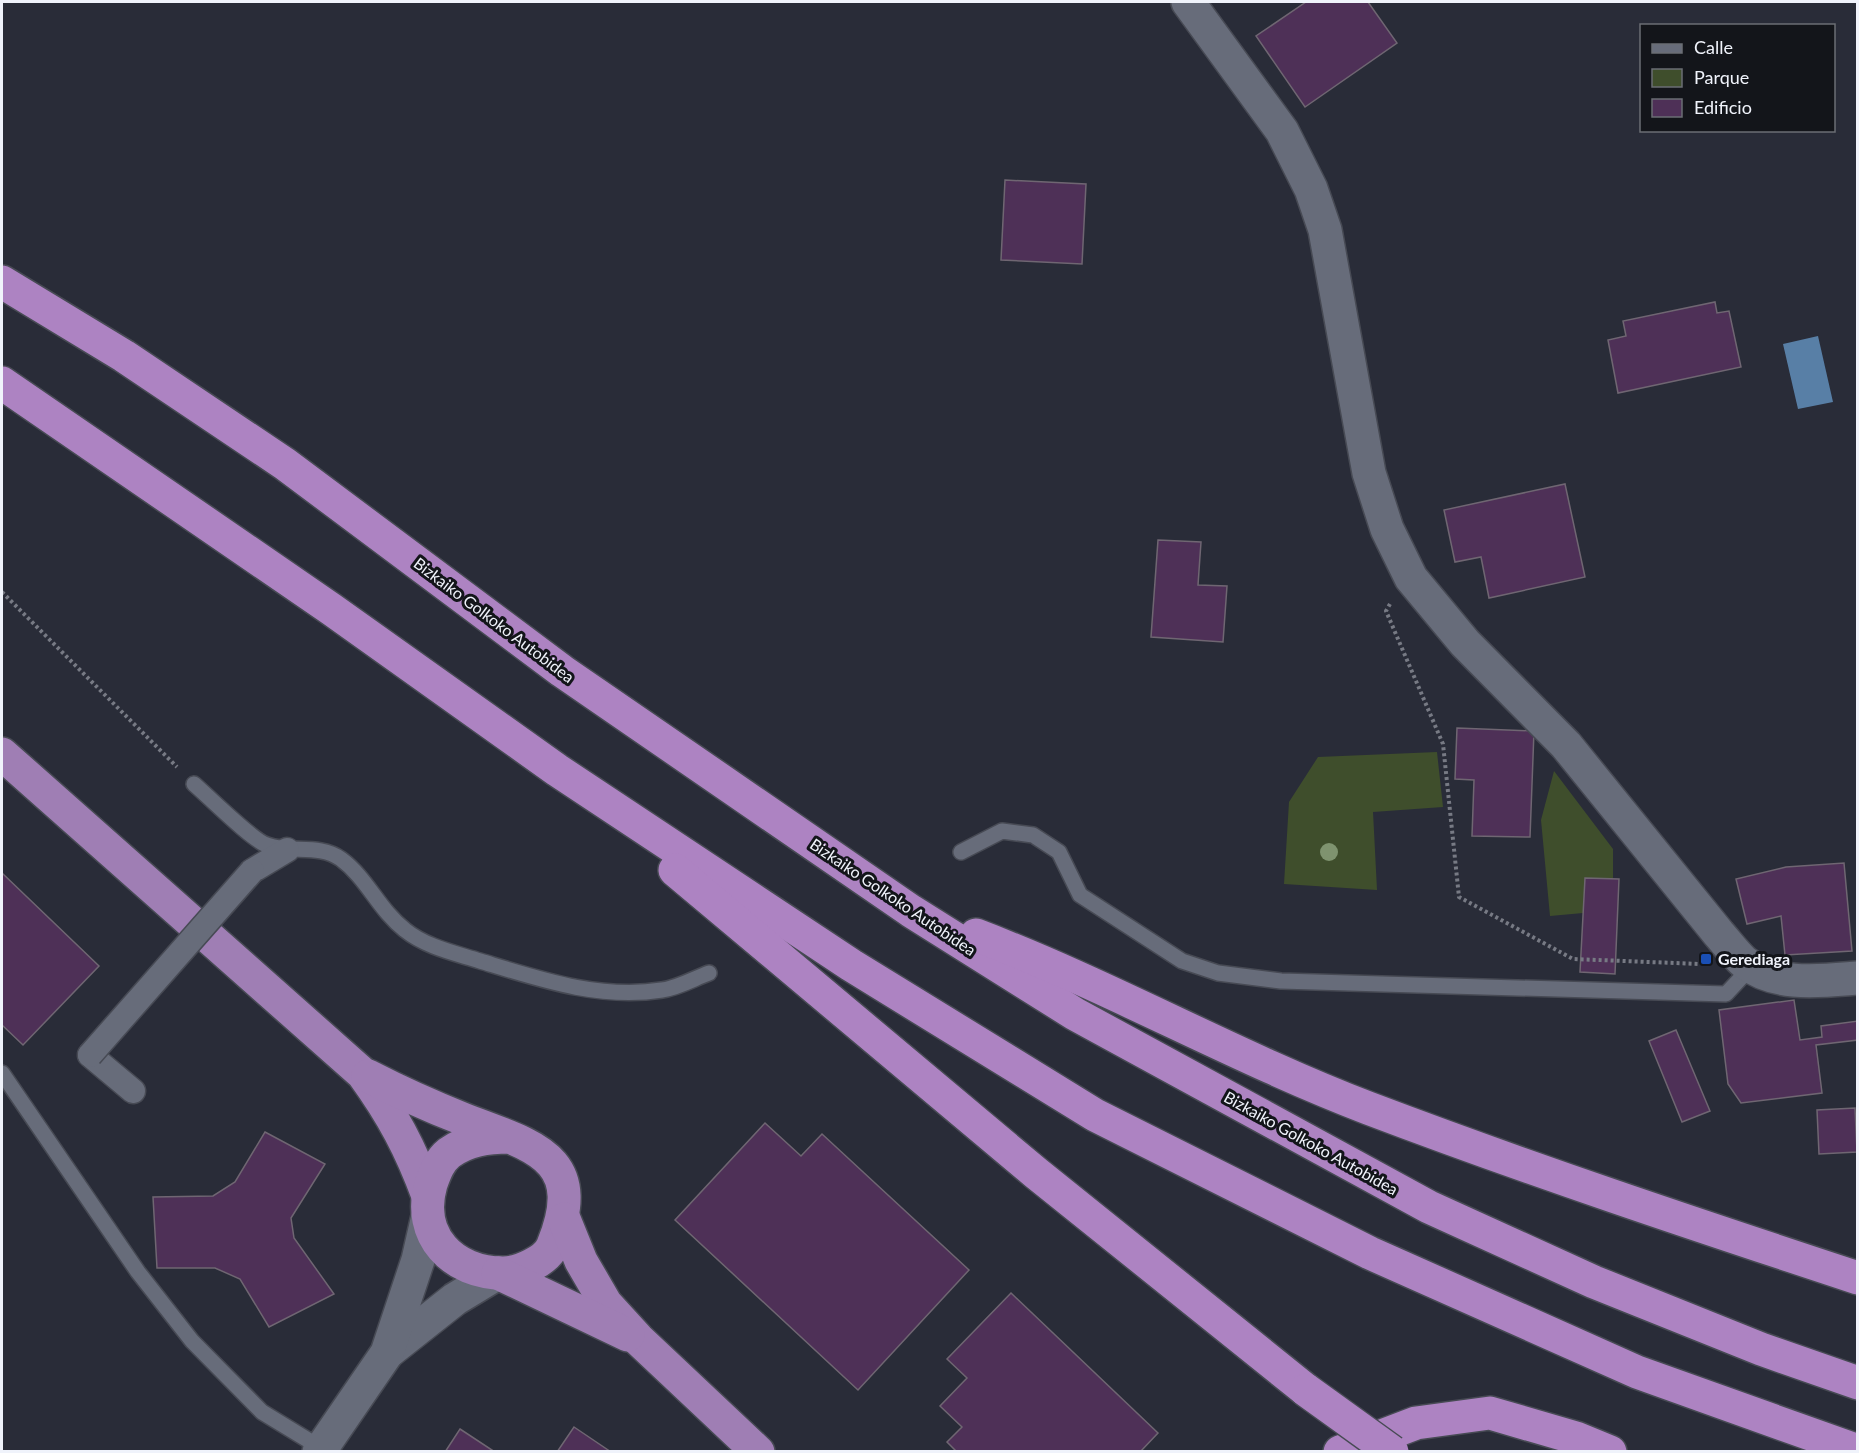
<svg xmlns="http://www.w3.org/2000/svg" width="1859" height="1453" font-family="Lato,sans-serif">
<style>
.green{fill:#3f4e2c}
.water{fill:#587fa6}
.building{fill:#4e3057;stroke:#6f6672;stroke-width:1.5}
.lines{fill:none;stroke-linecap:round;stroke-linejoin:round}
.service-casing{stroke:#474a54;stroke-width:18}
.pedestrian-casing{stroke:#474a54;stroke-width:27}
.tertiary-casing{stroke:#474a54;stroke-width:36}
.trunk-casing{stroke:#474a54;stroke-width:36}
.motorway-casing{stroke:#474a54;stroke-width:36}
.path{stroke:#777a84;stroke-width:4;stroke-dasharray:3 3;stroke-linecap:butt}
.service{stroke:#676c7a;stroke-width:15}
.pedestrian{stroke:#676c7a;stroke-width:24}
.tertiary{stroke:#676c7a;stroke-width:33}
.trunk{stroke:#9f7eb4;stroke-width:33}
.motorway{stroke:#ad83c2;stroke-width:33}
.pedestrian-bridge-casing{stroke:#474a54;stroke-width:27;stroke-linecap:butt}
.motorway-bridge-casing{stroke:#474a54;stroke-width:36;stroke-linecap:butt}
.pedestrian-bridge{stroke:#676c7a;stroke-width:24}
.motorway-bridge{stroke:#ad83c2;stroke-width:33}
.tree{fill:#7f936f}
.transit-dot{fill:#1a4fb4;stroke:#13151a;stroke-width:2}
.labels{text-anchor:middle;stroke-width:6;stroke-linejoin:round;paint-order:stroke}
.street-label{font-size:16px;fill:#f0f3fb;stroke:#13151a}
.poi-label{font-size:16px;font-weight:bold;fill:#f0f3fb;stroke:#13151a;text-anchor:start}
</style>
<rect width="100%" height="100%" fill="#292c38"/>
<g class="green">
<polygon points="1437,752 1443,807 1373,812 1377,890 1284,884 1289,802 1318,757"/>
<polygon points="1554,771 1613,849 1613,879 1585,878 1583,913 1550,916 1541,820"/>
</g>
<polygon class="water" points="1818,336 1833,402 1798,409 1783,344"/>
<g class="building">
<polygon points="1306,2 1368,2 1397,43 1305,107 1256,36"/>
<polygon points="1005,180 1086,184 1082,264 1001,260"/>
<polygon points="1715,302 1717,313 1729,311 1741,367 1618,393 1608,340 1626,336 1623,321"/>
<polygon points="1565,484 1585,577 1489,598 1481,557 1455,562 1444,510"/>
<polygon points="1158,540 1201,542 1198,585 1227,586 1223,642 1151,637"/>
<polygon points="1457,728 1534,731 1530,837 1472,836 1474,780 1455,779"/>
<polygon points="1844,863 1852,951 1785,955 1781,916 1747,924 1736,879 1786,867"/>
<polygon points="2,873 99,966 23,1045 2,1025"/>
<polygon points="1585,878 1619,879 1615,974 1580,972"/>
<polygon points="1794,1000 1800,1040 1822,1037 1821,1026 1858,1021 1858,1040 1816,1045 1822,1093 1741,1103 1728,1084 1719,1010"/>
<polygon points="1676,1030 1710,1111 1682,1122 1649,1041"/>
<polygon points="1855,1108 1857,1152 1819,1154 1817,1110"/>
<polygon points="765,1123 801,1156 822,1134 969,1270 858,1390 675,1220"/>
<polygon points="265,1132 325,1164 291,1218 294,1238 334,1294 269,1327 240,1279 215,1268 157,1268 153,1197 213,1196 235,1182"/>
<polygon points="1011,1293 1158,1433 1140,1452 957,1452 947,1442 962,1427 940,1406 967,1378 947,1359"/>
<polygon points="574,1427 611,1452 557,1452"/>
<polygon points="460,1429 495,1452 445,1452"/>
</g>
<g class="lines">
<g class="service-casing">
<g id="service">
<path d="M194,784C208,796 253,841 267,845C291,854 319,843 341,859C367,878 379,910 405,930C426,947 455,953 480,961C539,979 600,1000 662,990C678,988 695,978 709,973"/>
<polyline points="961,852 1002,831 1033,835 1059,852 1080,895 1182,961 1218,973 1281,981 1726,994 1752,966"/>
<polyline points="2,1073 138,1272 192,1341 262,1412 321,1448"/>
</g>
</g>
<g class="pedestrian-casing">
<g id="pedestrian">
<polyline points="252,871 287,850"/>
<polyline points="90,1055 133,1091"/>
</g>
</g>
<g class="tertiary-casing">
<g id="tertiary">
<path d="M1188,2L1282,131L1311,189L1325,230L1369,473L1387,529L1411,578L1465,643L1566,745L1719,934C1727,943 1735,954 1744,962C1777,987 1819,981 1858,978"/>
<polyline points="388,1352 455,1299 498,1273"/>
<polyline points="319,1452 387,1353 418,1260 428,1216"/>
</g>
</g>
<g class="trunk-casing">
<g id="trunk">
<path d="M2,754L363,1074C392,1114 411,1149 428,1196"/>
<path d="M368,1076C399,1092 430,1106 463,1119C532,1146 589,1156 553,1245C547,1261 519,1273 503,1273C453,1273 416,1236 431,1184C435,1173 439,1161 449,1153C467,1140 487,1137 509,1137"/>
<polyline points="564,1219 581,1261 606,1304 638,1339 758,1452"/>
<polyline points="498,1273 628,1335"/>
</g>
</g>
<g class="motorway-casing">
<g id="motorway">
<polyline points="2,282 124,356 285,464 562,671 911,911 1075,1014 1429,1207 1594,1282 1761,1349 1858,1383"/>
<polyline points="2,383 331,609 557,770 851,965 1095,1115 1370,1253 1637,1372 1858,1451"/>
<polyline points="675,870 1036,1173 1306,1390"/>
<path d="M976,935C1110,986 1235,1057 1368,1108C1529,1169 1694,1224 1858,1278"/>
<polyline points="1340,1452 1416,1423 1490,1413 1576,1438 1610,1452"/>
</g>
</g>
<g class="path">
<polyline points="2,592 177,767"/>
<polyline points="1390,604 1386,611 1443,744 1459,897 1573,959 1700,964"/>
</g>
<use href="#service" class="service"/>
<use href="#pedestrian" class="pedestrian"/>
<use href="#tertiary" class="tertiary"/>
<use href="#trunk" class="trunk"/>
<use href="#motorway" class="motorway"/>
<g class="pedestrian-bridge-casing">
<polyline id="pedestrian-bridge" points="90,1055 252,871"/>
</g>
<g class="motorway-bridge-casing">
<polyline id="motorway-bridge" points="1306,1390 1392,1452"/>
</g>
<use href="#pedestrian-bridge" class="pedestrian-bridge"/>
<use href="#motorway-bridge" class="motorway-bridge"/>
</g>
<circle class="tree" cx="1329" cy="852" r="9"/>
<rect class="transit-dot" x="1700" y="953" width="12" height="12" rx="3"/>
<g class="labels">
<g class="street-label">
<text transform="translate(494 620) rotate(37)" y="6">Bizkaiko Golkoko Autobidea</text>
<text transform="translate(893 897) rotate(34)" y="6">Bizkaiko Golkoko Autobidea</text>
<text transform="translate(1311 1143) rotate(29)" y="6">Bizkaiko Golkoko Autobidea</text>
</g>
<g class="poi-label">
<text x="1718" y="965">Gerediaga</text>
</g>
</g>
<rect width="1859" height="1453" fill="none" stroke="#f0f3fb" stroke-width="6"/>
<rect x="1640" y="24" width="195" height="108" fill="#13151a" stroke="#6b6e74" stroke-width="1.5"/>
<rect x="1652" y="44" width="30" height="9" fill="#676c7a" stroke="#6b6e74" stroke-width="1.5"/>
<text x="1694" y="54" font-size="18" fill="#f0f3fb">Calle</text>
<rect x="1652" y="69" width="30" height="18" fill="#3f4e2c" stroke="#6b6e74" stroke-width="1.5"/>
<text x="1694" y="84" font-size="18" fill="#f0f3fb">Parque</text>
<rect x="1652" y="99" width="30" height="18" fill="#4e3057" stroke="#6b6e74" stroke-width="1.5"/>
<text x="1694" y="114" font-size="18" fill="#f0f3fb">Edificio</text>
</svg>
